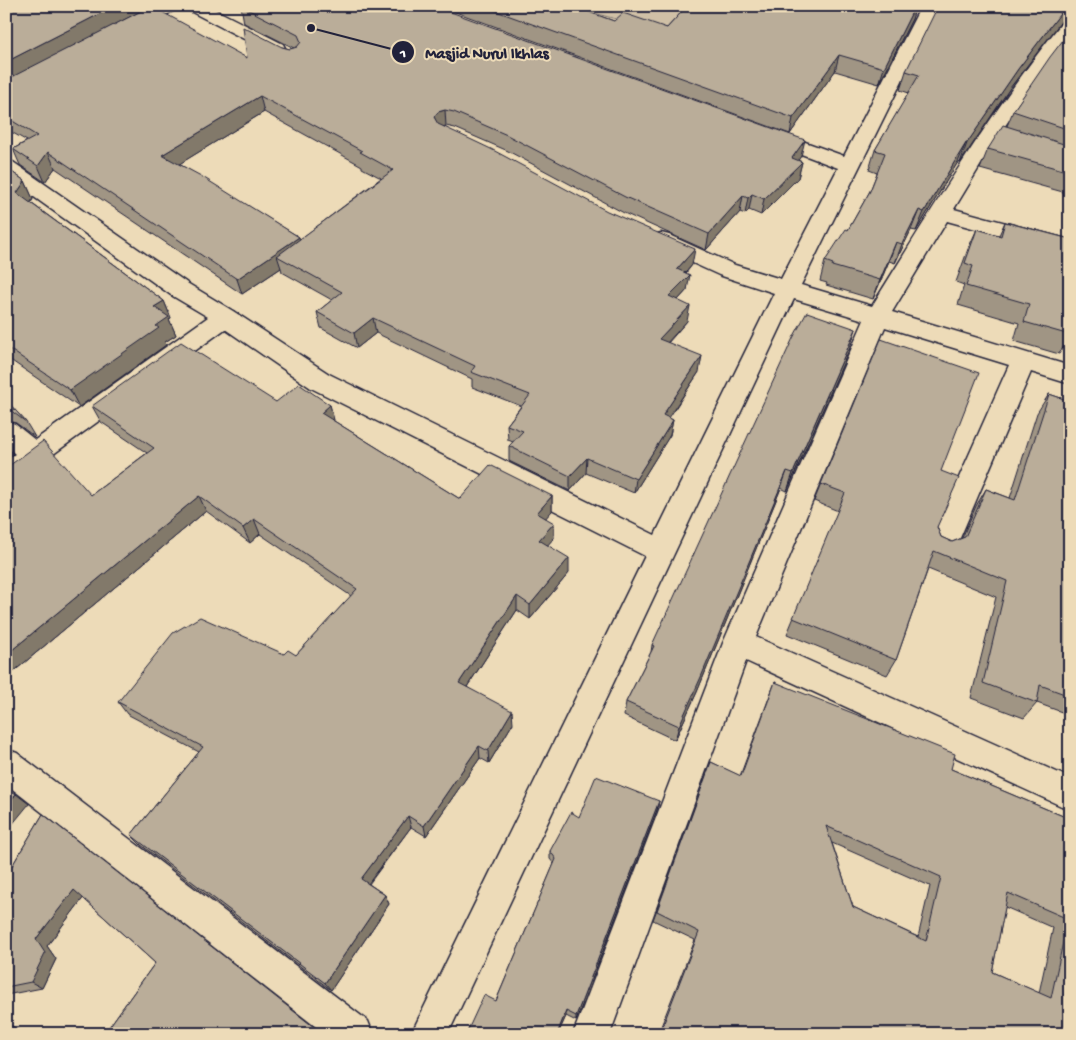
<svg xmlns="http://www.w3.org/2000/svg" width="1076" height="1040" font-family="'Gochi Hand',sans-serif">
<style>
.green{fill:#d0c0a6;stroke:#797170}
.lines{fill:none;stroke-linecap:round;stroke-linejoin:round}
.street-casing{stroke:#22223b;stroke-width:3}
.highway-casing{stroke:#22223b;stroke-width:3}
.street{fill:#eddbb8;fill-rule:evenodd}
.highway{fill:#eddbb8;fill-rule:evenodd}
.wall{fill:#a09584;stroke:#22223b;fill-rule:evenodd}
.shaded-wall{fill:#82796b;stroke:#22223b}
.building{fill:#baad99;stroke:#22223b;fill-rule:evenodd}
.leader{fill:none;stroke:#22223b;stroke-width:2}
.callout-dot{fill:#22223b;stroke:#eddbb8;stroke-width:2}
.mark-label{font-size:15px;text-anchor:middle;font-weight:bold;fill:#fff}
.callout-label{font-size:16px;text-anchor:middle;font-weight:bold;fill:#22223b;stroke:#eddbb8;stroke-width:4;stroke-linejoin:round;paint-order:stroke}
</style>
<rect width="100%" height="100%" fill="#eddbb8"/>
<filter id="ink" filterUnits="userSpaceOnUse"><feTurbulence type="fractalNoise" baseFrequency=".02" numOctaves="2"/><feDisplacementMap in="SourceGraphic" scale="10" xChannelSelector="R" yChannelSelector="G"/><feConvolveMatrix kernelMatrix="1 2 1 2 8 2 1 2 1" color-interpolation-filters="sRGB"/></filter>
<g filter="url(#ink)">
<polygon class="green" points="568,6 695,6 668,33"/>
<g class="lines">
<g class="street-casing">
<g id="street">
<polygon points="185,6 208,6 283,44 285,48 283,52 276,54 269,52 188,10"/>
<path d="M921,6H939L801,285L872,306C933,208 991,111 1064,20L1070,19V36L1040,75L1000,133L954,209L1070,240V255L947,221L892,312L1070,366V384L1031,372L957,545L953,553L943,557L933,553L929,545L1009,365L885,327L756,637L1070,778V810L746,661L610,1034H573L723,643L864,320L794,299L448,1034H411L645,556L311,388L225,329L15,482L6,486V460L15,454L6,446V421L15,424L35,440L208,317L171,295L6,177V161L13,162L187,283L233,311L329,374L655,535L774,293L719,275L653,245L650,240L653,235L661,233L669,235L735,265L781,279L838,168L762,139L759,135L762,131L769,129L844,156Z"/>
<polygon points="6,749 17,753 368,1021 373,1034 325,1034 6,784"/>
</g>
</g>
<g class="highway-casing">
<polygon id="highway" points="155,6 178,6 175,10 133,32 127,33 121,32 118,28 121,24"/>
</g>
<use href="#street" class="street"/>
<use href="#highway" class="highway"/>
</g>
<g class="wall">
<path d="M6,6L139,12L247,58L282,47L290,49L294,48L244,23L241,6L801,156L798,160L802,162L798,178L761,215L749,210L745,214L740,212L706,250L624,213L508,151L455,128L446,126L444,127L692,265L686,273L687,290L678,300L687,321L668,343L699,372L669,418L673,420L670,435L634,493L586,473L570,491L509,461V446L513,442L508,440L507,425L521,406L472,387V379L376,333L357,348L321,328L317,312L332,300L282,272L281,268L242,294L55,168L45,182L20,165L13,149L27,141L6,129ZM264,112L362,166V168L381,178L299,240V237L179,164Z"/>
<polygon points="439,6 572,6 614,21 667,28 687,6 916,6 912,19 879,84 835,71 790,134"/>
<polygon points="949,8 1063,19 1010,88 960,163 958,162 916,231 911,230 895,263 889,261 873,299 826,285 827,283 820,281 825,261 848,230 870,191 877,173 869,170 875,150 909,93 900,90 906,71"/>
<polygon points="1070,31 1070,194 980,169 988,149 1007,126 1013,111"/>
<polygon points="6,168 25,181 33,199 31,203 164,301 171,318 169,319 176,335 165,342 166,345 79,407 6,357"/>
<polygon points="1005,222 1070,239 1070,347 1064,346 1059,354 1014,341 1019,323 958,305 964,285 956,282 968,249 977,229 999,235"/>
<polygon points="850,348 787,491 781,488 697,692 675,740 624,716 626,702 651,652 652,645"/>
<polygon points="1049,394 1070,401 1070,715 1037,703 1024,718 971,698 996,597 928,569 896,660 887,675 787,634 838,511 814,501 821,484 941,471 937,527 941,537 952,542 962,538 976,506 986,489 1010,498 1037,413"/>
<polygon points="6,400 26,422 35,437 16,423 6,420"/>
<polygon points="276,402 330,405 334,421 460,499 552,496 552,511 545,518 554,538 547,545 569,573 530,619 517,610 467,687 513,723 489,763 480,758 426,836 411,827 369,884 385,895 389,904 331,990 141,845 131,835 199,752 127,714 118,702 284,654 296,655 351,596 260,534 250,543 206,511 6,678 6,468 91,495 147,453 101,422 92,406"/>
<path d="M775,682L951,769L1070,819V1034H658L695,940L653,920L711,762L740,776L770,695ZM832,843L930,886L918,937L853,907ZM1005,907L1053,928L1039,993L992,972Z"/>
<polygon points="659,801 657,810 576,1021 566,1016 558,1034 466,1034 496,1001 554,864 550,859 550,851 579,817"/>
<polygon points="43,814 319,1031 104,1034 155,963 83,898 47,946 56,959 42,988 6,995 6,876"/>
</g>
<g class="shaded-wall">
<polygon points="115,6 137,6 139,12 6,82 6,62"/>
<polygon points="915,6 916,6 912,19 879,84 884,68"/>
<polygon points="1066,6 1070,6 1070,18 1063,19 1010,88 960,163 967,143 1018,69"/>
<polygon points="839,55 835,71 790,134 793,118"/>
<polygon points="260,96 264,112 168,171 162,155"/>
<polygon points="445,110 446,126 439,128 434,117 438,112"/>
<polygon points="805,140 801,156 789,174 792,158"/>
<polygon points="966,143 958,162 916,231 924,212"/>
<polygon points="48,152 55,168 45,182 38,166"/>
<polygon points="802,162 798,178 761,215 764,199"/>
<polygon points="25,181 33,199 25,210 17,193"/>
<polygon points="752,194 749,210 745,214 748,198"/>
<polygon points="743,196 740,212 706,250 709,234"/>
<polygon points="919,210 911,230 895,263 902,244"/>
<polygon points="299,237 302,253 277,256 281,268 242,294 237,279"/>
<polygon points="896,242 889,261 873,299 880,280"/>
<polygon points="695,249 692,265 675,285 677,269"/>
<polygon points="690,275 687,290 667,312 669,296"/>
<polygon points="164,301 171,318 169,319 176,335 165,342 166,345 79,407 70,390 156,326 154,307"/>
<polygon points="690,306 687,321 656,355 659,339"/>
<polygon points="373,318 376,333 357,348 354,333"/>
<polygon points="856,329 850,348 787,491 793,473"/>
<polygon points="702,356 699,372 660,430 663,415"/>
<polygon points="330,405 334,420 325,428 321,413"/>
<polygon points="673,420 670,435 634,493 636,479"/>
<polygon points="6,445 12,454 6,458"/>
<polygon points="587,458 586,473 570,491 570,476"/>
<polygon points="787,471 781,488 697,692 675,740 679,726"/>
<polygon points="199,496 206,511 6,678 6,655"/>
<polygon points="552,496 552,511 537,528 537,513"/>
<polygon points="254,519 260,534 250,543 243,528"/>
<polygon points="554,523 554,538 539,555 539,540"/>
<polygon points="569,558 569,573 530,619 530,605"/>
<polygon points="517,596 517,610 461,696 459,683"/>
<polygon points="512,711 513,723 489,763 488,751"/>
<polygon points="479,746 480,758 426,836 424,826"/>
<polygon points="16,794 29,804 6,832 6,806"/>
<polygon points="659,801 657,810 576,1021 576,1016"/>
<polygon points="408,816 411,827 365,888 361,879"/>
<polygon points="74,890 84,897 47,946 56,959 42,988 31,982 36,939"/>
<polygon points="385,895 389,904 331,990 325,983"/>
<polygon points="566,1011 566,1016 558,1034 557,1034"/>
<polygon points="6,1023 26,1034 22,1034 6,1025"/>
</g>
<g class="building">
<polygon points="6,6 115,6 6,62"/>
<polygon points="151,6 247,58 243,27 282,47 290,49 297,47 301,42 298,35 241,6 434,6 805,140 792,158 802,162 764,199 752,194 748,198 743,196 709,234 625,197 507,135 454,112 445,110 438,112 434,117 438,124 491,149 607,211 695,249 677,269 690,275 669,296 690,306 659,339 702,356 663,415 673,420 636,479 587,458 570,476 509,446 523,431 507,425 530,395 471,372 475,366 373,318 354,333 317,312 342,292 277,256 393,170 360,152 362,151 260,96 162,155 201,176 299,237 237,279 48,152 38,166 13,149 37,136 6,117 6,80"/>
<polygon points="482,6 572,6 614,21 623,13 667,28 687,6 915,6 884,68 839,55 793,118"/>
<polygon points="938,6 944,6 949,8 950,6 1066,6 1018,69 967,143 966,143 924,212 919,210 902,244 896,242 880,280 832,266 833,264 825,261 846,229 848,230 870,191 885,153 875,150 919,75 906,71"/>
<polygon points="1070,31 1070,130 1013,111 1050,57"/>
<polygon points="1003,125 1070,146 1070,172 988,149"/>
<polygon points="6,168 25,181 17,193 164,301 154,307 169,317 156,326 159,328 70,390 6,347"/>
<polygon points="1005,222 1070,239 1070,335 1024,322 1029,304 966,286 973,266 965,263 977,229 1001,236"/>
<polygon points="807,312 856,329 793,473 787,471 701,677 679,726 626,702 654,646 652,645 793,338"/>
<polygon points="881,339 979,373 941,471 959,478 937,527 941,537 952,542 965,537 986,489 1015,500 1049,394 1070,401 1070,696 1040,685 1037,703 983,683 1007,581 934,551 896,660 793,618 845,493 821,484"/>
<polygon points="181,342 276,402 299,384 330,405 321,413 460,499 490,465 552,496 537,513 554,523 539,540 569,558 530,605 517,596 459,683 512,711 488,751 479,746 424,826 408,816 361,879 385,895 325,983 131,835 203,747 118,702 173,633 200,617 284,654 288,650 296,655 357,589 254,519 243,528 199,496 6,655 6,468 43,441 91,495 154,448 92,406"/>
<polygon points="6,400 26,422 6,407"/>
<path d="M775,682L955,754L951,769L1070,819V1034L660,1033L699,932L657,911L711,762L741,776ZM826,826L941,877L926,941L853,907ZM1008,893L1068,919L1051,998L992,972Z"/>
<polygon points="596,776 659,801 576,1016 566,1011 557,1034 466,1034 484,995 496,1001 556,859 550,851 571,812 579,817"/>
<polygon points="6,786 16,794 6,806"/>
<polygon points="43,814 319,1031 341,1031 345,1034 104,1034 155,963 74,890 36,939 45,953 31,982 6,987 6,876"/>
<polygon points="6,1025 22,1034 6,1034"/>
</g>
</g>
<path class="leader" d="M311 28L403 52"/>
<g class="callout-dot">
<circle cx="311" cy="28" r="5"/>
<circle cx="403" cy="52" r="12"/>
</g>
<g class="mark-label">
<text x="403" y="57">1</text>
</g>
<g class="callout-label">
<text x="487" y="58">Masjid Nurul Ikhlas</text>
</g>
<rect width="1076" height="1040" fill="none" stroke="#eddbb8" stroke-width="25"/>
<rect x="12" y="12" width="1051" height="1015" fill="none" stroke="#22223b" stroke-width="2" filter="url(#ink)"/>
</svg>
